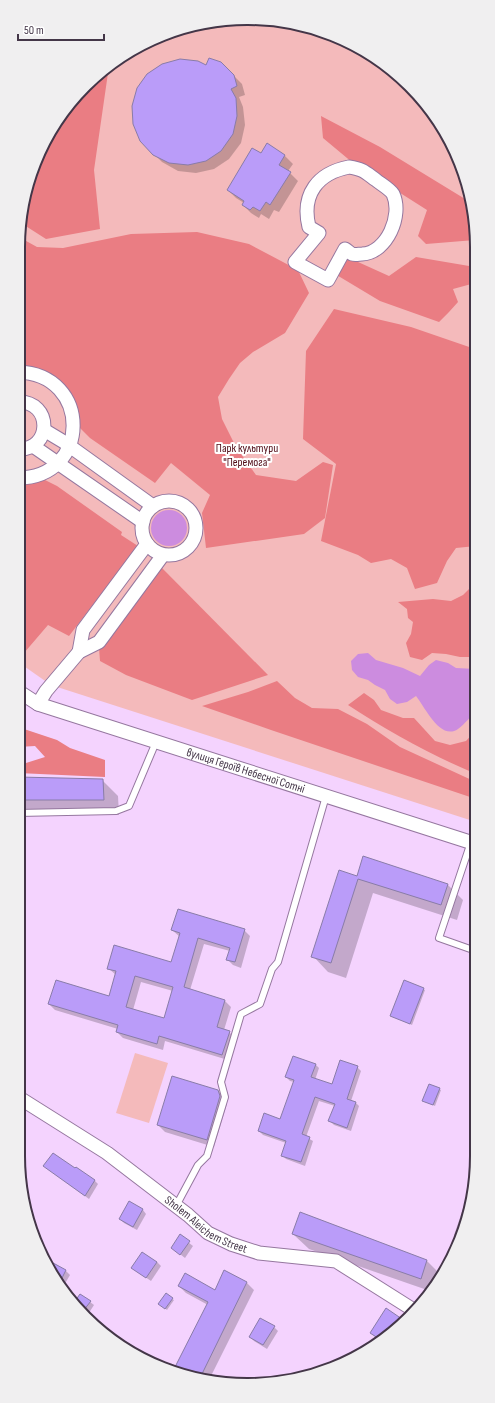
<svg xmlns="http://www.w3.org/2000/svg" width="495" height="1403" font-family="'Sofia Sans Condensed',sans-serif">
<style>
.green{fill:#f4babb}
.forest{fill:#ea7d83}
.water{fill:#cc8cdf}
.shadow{fill:#0003;fill-rule:evenodd}
.building{fill:#ba9cf9;stroke:#897ca8;fill-rule:evenodd}
.lines{fill:none;stroke-linecap:round;stroke-linejoin:round}
.lane-casing{stroke:#95779f;stroke-width:8}
.street-casing{stroke:#95779f;stroke-width:15}
.lane{stroke:#fff;stroke-width:6}
.street{stroke:#fff;stroke-width:13}
.labels{text-anchor:middle;stroke-width:4;stroke-linejoin:round;paint-order:stroke}
.park-label{font-size:12px;fill:#500c17;stroke:#fff}
.street-label{font-size:12px;fill:#443648;stroke:#fff}
.rim{fill:none;stroke:#443648;stroke-width:2}
</style>
<rect width="100%" height="100%" fill="#f4d3fe"/>
<g class="green">
<polygon points="217,20 307,26 362,49 420,96 453,146 475,217 476,822 51,685 18,662 18,247 26,188 65,108 133,49"/>
<polygon points="135,1053 168,1063 149,1123 116,1113"/>
</g>
<g class="forest">
<polygon points="108,73 94,170 100,229 46,239 21,223 26,188 65,108 98,79"/>
<polygon points="321,116 380,147 470,202 475,217 475,240 426,244 418,236 427,210 353,163 323,138"/>
<polygon points="197,232 249,244 298,270 309,293 285,333 253,352 240,363 229,379 218,397 222,419 236,447 256,475 296,481 323,462 333,465 325,518 304,534 206,548 202,513 210,495 171,463 155,483 90,438 74,422 65,396 18,372 18,248 19,237 37,247 63,248 131,234"/>
<polygon points="347,257 389,276 416,257 475,267 475,283 453,289 458,302 449,312 439,322 380,301 335,274"/>
<polygon points="334,309 411,327 475,349 476,546 456,548 447,561 437,583 415,589 407,568 391,559 371,563 358,555 321,541 336,464 303,439 306,351"/>
<polygon points="37,476 57,486 122,532 121,535 138,546 69,636 48,625 18,660 18,478"/>
<polygon points="161,567 268,675 192,700 126,675 100,661 99,648"/>
<polygon points="476,582 476,657 460,657 446,654 432,653 422,660 410,657 406,643 411,634 413,622 408,618 407,609 398,602 433,599 451,601 463,595"/>
<polygon points="277,681 295,698 312,708 338,709 367,724 400,747 476,782 476,799 271,730 202,706 248,692"/>
<path d="M364,693L374,700L381,710L403,718H414L435,741L450,745L466,741L476,730V774C431,755 389,732 348,705Z"/>
<polygon points="18,727 57,740 70,748 105,760 105,777 18,773 18,760 26,763 45,757 35,746 18,747"/>
</g>
<g class="water">
<circle cx="169" cy="528" r="18"/>
<path d="M368,653L376,660L403,668L420,676L429,665L436,660L448,663L456,668L476,669V710C471,716 465,724 458,729C440,741 425,707 416,696L407,702L397,704L390,699L385,690L375,685L368,680L358,677L352,670L351,661L358,654Z"/>
</g>
<g class="shadow">
<polygon points="217,20 241,22 223,24 224,27 204,30 200,26"/>
<polygon points="221,63 242,84 245,95 239,97 243,107 245,125 241,143 229,159 214,169 196,173 178,171 162,162 141,141 207,66"/>
<polygon points="261,155 284,155 293,164 288,171 298,181 279,212 274,210 269,219 261,214 259,218 251,213 243,205 244,203 236,198 228,190"/>
<polygon points="18,778 102,780 118,796 119,815 18,814"/>
<polygon points="358,877 448,885 463,900 457,920 373,893 346,978 328,972 313,956"/>
<polygon points="476,891 476,914 471,908"/>
<path d="M172,930H244L250,936L241,968L233,965L227,959L230,951L204,944L190,990L225,1001L231,1007L224,1030L229,1032L235,1038L228,1060L165,1041L163,1050L123,1038L117,1032L118,1029L55,1010L49,1004L110,997L116,975L108,968L172,963L180,937ZM141,982L173,991L164,1019L133,1010Z"/>
<polygon points="423,989 425,990 412,1025 391,1016"/>
<polygon points="315,1064 319,1068 315,1080 332,1086 357,1067 361,1071 351,1101 355,1102 359,1106 351,1131 334,1125 330,1121 335,1106 319,1101 306,1137 313,1141 305,1166 286,1159 282,1155 286,1143 263,1135 259,1131 281,1120 294,1082 290,1081 286,1077"/>
<polygon points="439,1089 441,1090 435,1106 423,1101"/>
<polygon points="218,1091 226,1098 227,1104 214,1147 165,1132 158,1125"/>
<polygon points="45,1166 75,1170 94,1180 98,1184 89,1199"/>
<polygon points="475,1174 469,1215 458,1239 454,1235"/>
<polygon points="130,1203 143,1210 146,1214 137,1230 124,1223 120,1219"/>
<polygon points="301,1213 427,1261 442,1276 438,1283 430,1291 309,1249 293,1234"/>
<polygon points="180,1236 193,1246 185,1258 176,1251"/>
<polygon points="49,1262 66,1271 70,1275 63,1287 48,1264"/>
<polygon points="157,1262 161,1266 151,1281 132,1268"/>
<polygon points="225,1272 247,1283 254,1290 209,1380 181,1372 176,1367 208,1305 186,1293 179,1286 215,1291"/>
<polygon points="81,1295 94,1305 87,1316 74,1305"/>
<polygon points="172,1299 174,1300 167,1310 161,1305"/>
<polygon points="387,1310 401,1320 380,1341 371,1333"/>
<polygon points="274,1327 278,1331 267,1349 254,1341 250,1337"/>
</g>
<g class="building">
<polygon points="209,58 221,62 234,75 237,86 231,89 236,98 237,116 233,134 221,151 206,161 188,165 169,163 153,155 140,141 133,124 132,106 137,88 147,74 162,64 180,59 198,61 206,65"/>
<polygon points="267,143 285,155 279,165 291,172 270,205 266,202 260,211 253,207 250,210 242,205 244,201 227,190 252,148 261,153"/>
<polygon points="18,777 103,779 104,800 18,800"/>
<polygon points="363,856 448,884 441,905 358,879 331,963 311,957 339,870 357,876"/>
<path d="M178,909L245,929L235,962L226,960L230,948L198,938L184,987L225,1000L217,1027L230,1031L222,1055L159,1036L157,1044L116,1032L118,1025L48,1004L56,980L109,996L116,971L107,969L114,945L171,962L180,933L171,930ZM135,976L173,987L164,1018L126,1007Z"/>
<polygon points="404,980 424,988 410,1024 390,1016"/>
<polygon points="293,1056 316,1064 311,1077 332,1084 340,1060 358,1066 347,1099 356,1102 347,1128 328,1121 335,1104 315,1097 302,1134 310,1137 301,1162 281,1156 286,1141 258,1131 264,1113 280,1119 294,1080 285,1077"/>
<polygon points="172,1076 218,1090 220,1096 207,1140 157,1125"/>
<polygon points="429,1084 440,1088 433,1105 422,1101"/>
<polygon points="53,1153 75,1168 76,1167 95,1180 85,1196 43,1166"/>
<polygon points="129,1201 143,1209 133,1227 119,1219"/>
<polygon points="300,1212 427,1260 421,1279 292,1234"/>
<polygon points="180,1234 190,1241 180,1255 171,1248"/>
<polygon points="142,1252 157,1262 146,1278 131,1268"/>
<polygon points="44,1258 66,1270 60,1282"/>
<polygon points="224,1270 247,1282 200,1378 188,1374 175,1367 208,1302 178,1286 185,1273 215,1290"/>
<polygon points="166,1293 173,1298 165,1309 158,1304"/>
<polygon points="80,1294 91,1301 83,1311 73,1304"/>
<polygon points="386,1308 402,1319 381,1340 370,1333"/>
<polygon points="260,1318 275,1326 263,1345 249,1337"/>
</g>
<g class="lines">
<g class="lane-casing">
<g id="lane">
<polyline points="18,813 116,811 129,806 156,742"/>
<polyline points="471,842 439,938 473,950"/>
<polyline points="176,1206 198,1165 207,1156 225,1097 221,1082 241,1014 260,1004 272,969 278,962 326,796"/>
</g>
</g>
<g class="street-casing">
<g id="street">
<path d="M349,167C363,169 365,172 376,180C381,184 390,189 393,194C403,215 387,253 362,254C359,254 355,255 352,254C350,253 347,250 345,249L328,280L295,262L319,233L309,227C301,194 318,173 349,167Z"/>
<path d="M18,372C92,374 91,478 18,478"/>
<path d="M18,402C53,401 52,451 18,449"/>
<polyline points="44,430 64,442 153,506"/>
<polyline points="33,446 143,522"/>
<circle cx="169" cy="528" r="27"/>
<polyline points="79,652 83,630 147,544"/>
<path id="s1" d="M18,691L38,704L476,844"/>
<polyline points="38,704 46,691 79,652 99,642 163,555"/>
<path id="s2" d="M18,1097L107,1153L188,1215L208,1233L231,1244L259,1253L336,1261L412,1309"/>
</g>
</g>
<use href="#lane" class="lane"/>
<use href="#street" class="street"/>
</g>
<g class="labels">
<g class="park-label">
<text x="247" y="452">Парк культури<tspan x="247" dy="14">"Перемога"</tspan></text>
</g>
<g class="street-label">
<text dy="4" stroke="none"><textPath href="#s1" startOffset="242">вулиця Героїв Небесної Сотні</textPath></text>
<text dy="4" stroke="none"><textPath href="#s2" startOffset="228">Sholem Aleichem Street</textPath></text>
</g>
</g>
<path d="M0 0H495V1403H0ZM247 25H248A222 222 0 0 1 470 247V1156A222 222 0 0 1 248 1378H247A222 222 0 0 1 25 1156V247A222 222 0 0 1 247 25Z" fill="#f0eff0" fill-rule="evenodd"/>
<path class="rim" d="M247 25H248A222 222 0 0 1 470 247V1156A222 222 0 0 1 248 1378H247A222 222 0 0 1 25 1156V247A222 222 0 0 1 247 25Z"/>
<path d="M18 34v6h86v-6" fill="none" stroke="#443648" stroke-width="2"/>
<text x="24" y="34" font-size="12" fill="#443648" stroke="#ffffff" stroke-width="3" paint-order="stroke">50 m</text>
</svg>
